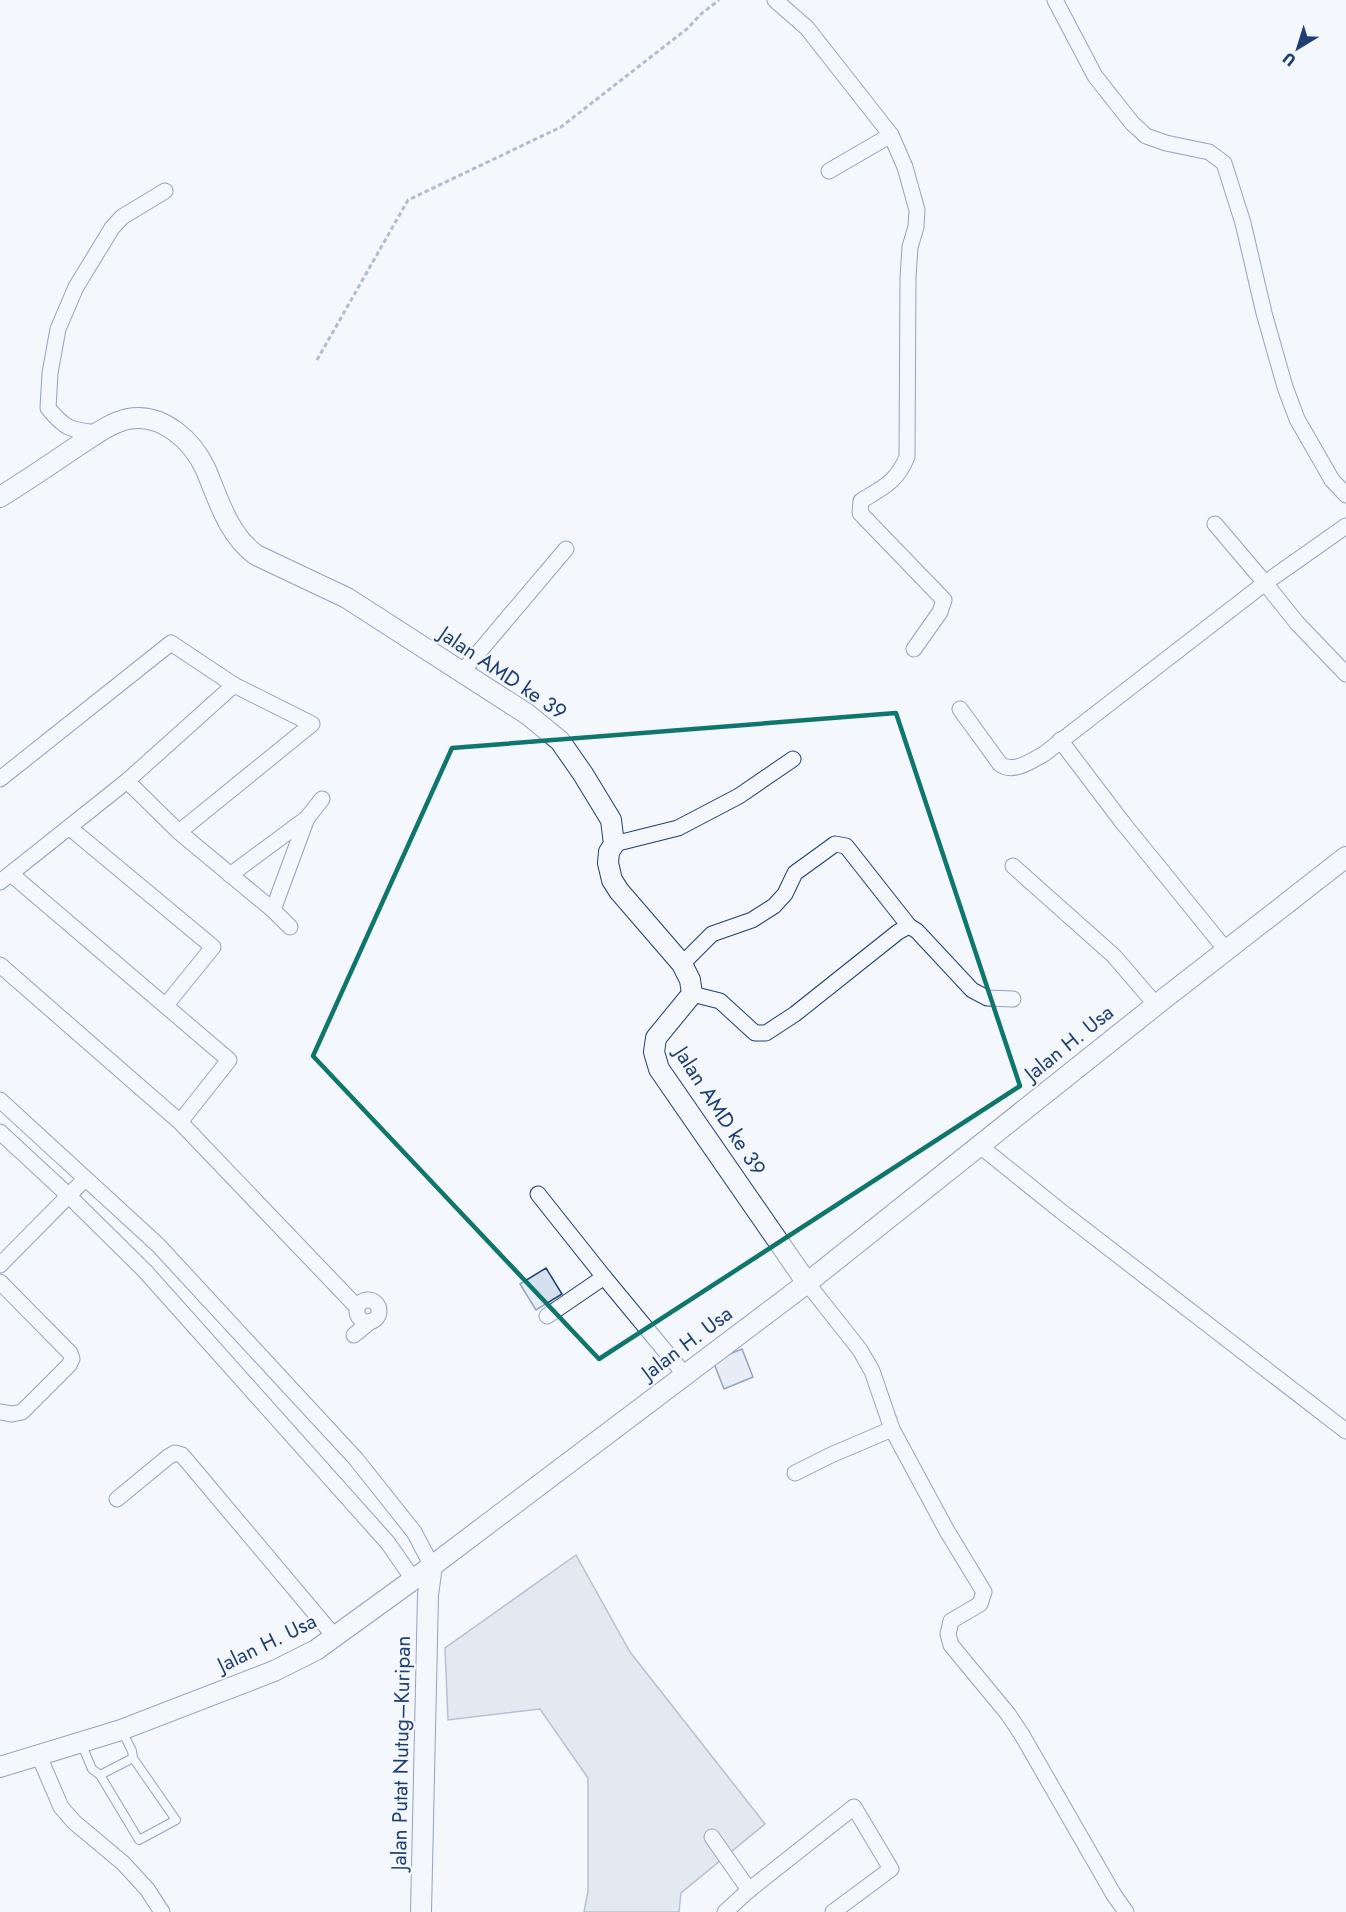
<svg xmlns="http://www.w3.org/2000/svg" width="1346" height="1912" font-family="Jost,sans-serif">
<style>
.water{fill:#cfd7e4;stroke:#687fa3;stroke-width:1.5}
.building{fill:#d5e0f0;stroke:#1d3f73;stroke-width:1.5}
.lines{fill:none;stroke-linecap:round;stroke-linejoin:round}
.service-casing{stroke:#1d3f73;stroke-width:10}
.minor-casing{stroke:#1d3f73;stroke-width:17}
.tertiary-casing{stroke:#1d3f73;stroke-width:22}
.path{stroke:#5e769c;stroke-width:3;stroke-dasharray:4.5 3;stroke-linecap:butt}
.service{stroke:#f4f7fb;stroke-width:8}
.minor{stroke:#f4f7fb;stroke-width:15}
.tertiary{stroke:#f4f7fb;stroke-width:20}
.marked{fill:none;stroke:#0f766e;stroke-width:4.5;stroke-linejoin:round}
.labels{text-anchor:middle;stroke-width:4.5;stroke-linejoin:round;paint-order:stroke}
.street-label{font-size:21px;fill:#1d3f73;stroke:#f4f7fb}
</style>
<rect width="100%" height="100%" fill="#f4f7fb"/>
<polygon class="water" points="576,1555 630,1652 765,1824 681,1893 679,1912 584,1912 588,1891 588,1778 540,1709 448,1720 445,1648"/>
<g class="building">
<polygon points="546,1268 562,1294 536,1310 520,1284"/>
<polygon points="742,1349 753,1377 724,1389 713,1361"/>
</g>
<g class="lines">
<g class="service-casing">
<g id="service">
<polyline points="81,1743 92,1769 100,1775 133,1758 132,1751 122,1731"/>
<polyline points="100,1775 139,1840 176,1820 133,1758"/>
</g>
</g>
<g class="minor-casing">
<g id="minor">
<path d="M775,0L807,28L891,135L905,167L917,210L916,227L910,247L908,277L907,457C896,483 883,487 861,501L860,513L944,600L940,612L914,649"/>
<polyline points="1055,0 1095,76 1132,123 1146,136 1166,143 1209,152 1224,163 1243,223 1264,313 1285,387 1297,419 1332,480 1346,495"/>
<polyline points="829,171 891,135"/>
<path d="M99,433C71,430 66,430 48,408L50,373L58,329L76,287L112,228L122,217L165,191"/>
<polyline points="1346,526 1265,583 1297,623 1346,674"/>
<polyline points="462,672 566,549"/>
<path d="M960,709L1000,764C1013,774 1031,761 1044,754L1265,583L1215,524"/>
<polyline points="1060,740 1123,823 1226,950"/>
<polyline points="0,779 171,643 234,685"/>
<polyline points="127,781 179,832 273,910 290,927"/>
<polyline points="70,828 213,947 166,1005"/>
<polyline points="614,844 678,828 739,796 793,759"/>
<polyline points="1013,866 1114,956 1156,1005"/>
<polyline points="11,874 229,1060 180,1122"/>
<polyline points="230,875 307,818 322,799"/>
<polyline points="0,882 127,781 234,685 312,724 179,832"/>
<polyline points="273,910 307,818"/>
<polyline points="682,964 712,934 752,920 774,906 785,894 795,873 835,844 846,846 909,926"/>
<polyline points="0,965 180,1122 357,1307"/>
<polyline points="692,994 720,1001 755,1033 766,1033 795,1014 898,932 909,926 917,931 972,990 987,998 1013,999"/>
<polyline points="0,1100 158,1245 356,1459 414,1532 432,1566"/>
<polyline points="0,1132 68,1195 145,1271 388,1543 413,1579"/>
<polyline points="980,1146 1062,1212 1346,1431"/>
<polyline points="538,1194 604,1277"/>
<polyline points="0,1265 85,1179"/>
<polyline points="0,1282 70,1353 72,1359 69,1365 22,1412 12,1414 0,1412"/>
<polyline points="807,1283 860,1350 872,1371 892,1429 947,1531 984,1592 980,1604 951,1621 948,1634 951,1645 1008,1714 1022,1735 1114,1895 1126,1912"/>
<circle cx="368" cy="1311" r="11"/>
<polyline points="547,1316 604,1277 685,1375"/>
<polyline points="354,1335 371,1321"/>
<polyline points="795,1473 831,1455 892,1429"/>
<polyline points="117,1499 168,1457 175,1453 182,1455 335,1637"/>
<polyline points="39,1756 61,1807 74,1822 123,1863 147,1889 162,1912"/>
<polyline points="712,1837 749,1890"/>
<polyline points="725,1912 749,1890 854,1807 891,1869 833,1912"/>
</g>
</g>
<g class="tertiary-casing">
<g id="tertiary">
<path d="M0,497C26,481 51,464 76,447C92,437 109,423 128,419C162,412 193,441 206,470C219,501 228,534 256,555L347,598L527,714L560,741L583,774L611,820L614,844L609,852L608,863L612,880L619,891L682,964L690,980L692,994L656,1038L654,1052L659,1069L807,1283"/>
<polyline points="0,1767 121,1730 274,1671 316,1650 432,1566 807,1283 1156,1005 1346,857"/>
<polyline points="421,1912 428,1595 432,1566"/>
</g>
</g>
<polyline class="path" points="317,360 408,200 561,127 688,28 701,14 719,0"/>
<use href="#service" class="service"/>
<use href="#minor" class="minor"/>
<use href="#tertiary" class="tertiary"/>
</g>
<path d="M0 0H1346V1912H0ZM896,713L1020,1086L599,1359L313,1056L452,748Z" fill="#f4f7fb" fill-opacity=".55" fill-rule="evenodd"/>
<path class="marked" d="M896,713L1020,1086L599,1359L313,1056L452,748Z"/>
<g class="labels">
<g class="street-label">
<text transform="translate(503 673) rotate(34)" y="7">Jalan AMD ke 39</text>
<text transform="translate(1069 1043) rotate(-39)" y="7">Jalan H. Usa</text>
<text transform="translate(720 1111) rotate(57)" y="7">Jalan AMD ke 39</text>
<text transform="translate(687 1343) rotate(-37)" y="7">Jalan H. Usa</text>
<text transform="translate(267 1643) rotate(-26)" y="7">Jalan H. Usa</text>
<text transform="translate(401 1753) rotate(-89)" y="7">Jalan Putat Nutug–Kuripan</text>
</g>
</g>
<g transform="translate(1298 48) rotate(218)" stroke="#f4f7fb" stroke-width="4.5" paint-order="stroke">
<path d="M0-4.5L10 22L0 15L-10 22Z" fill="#1d3f73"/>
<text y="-9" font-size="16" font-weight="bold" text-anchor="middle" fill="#1d3f73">U</text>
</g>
</svg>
